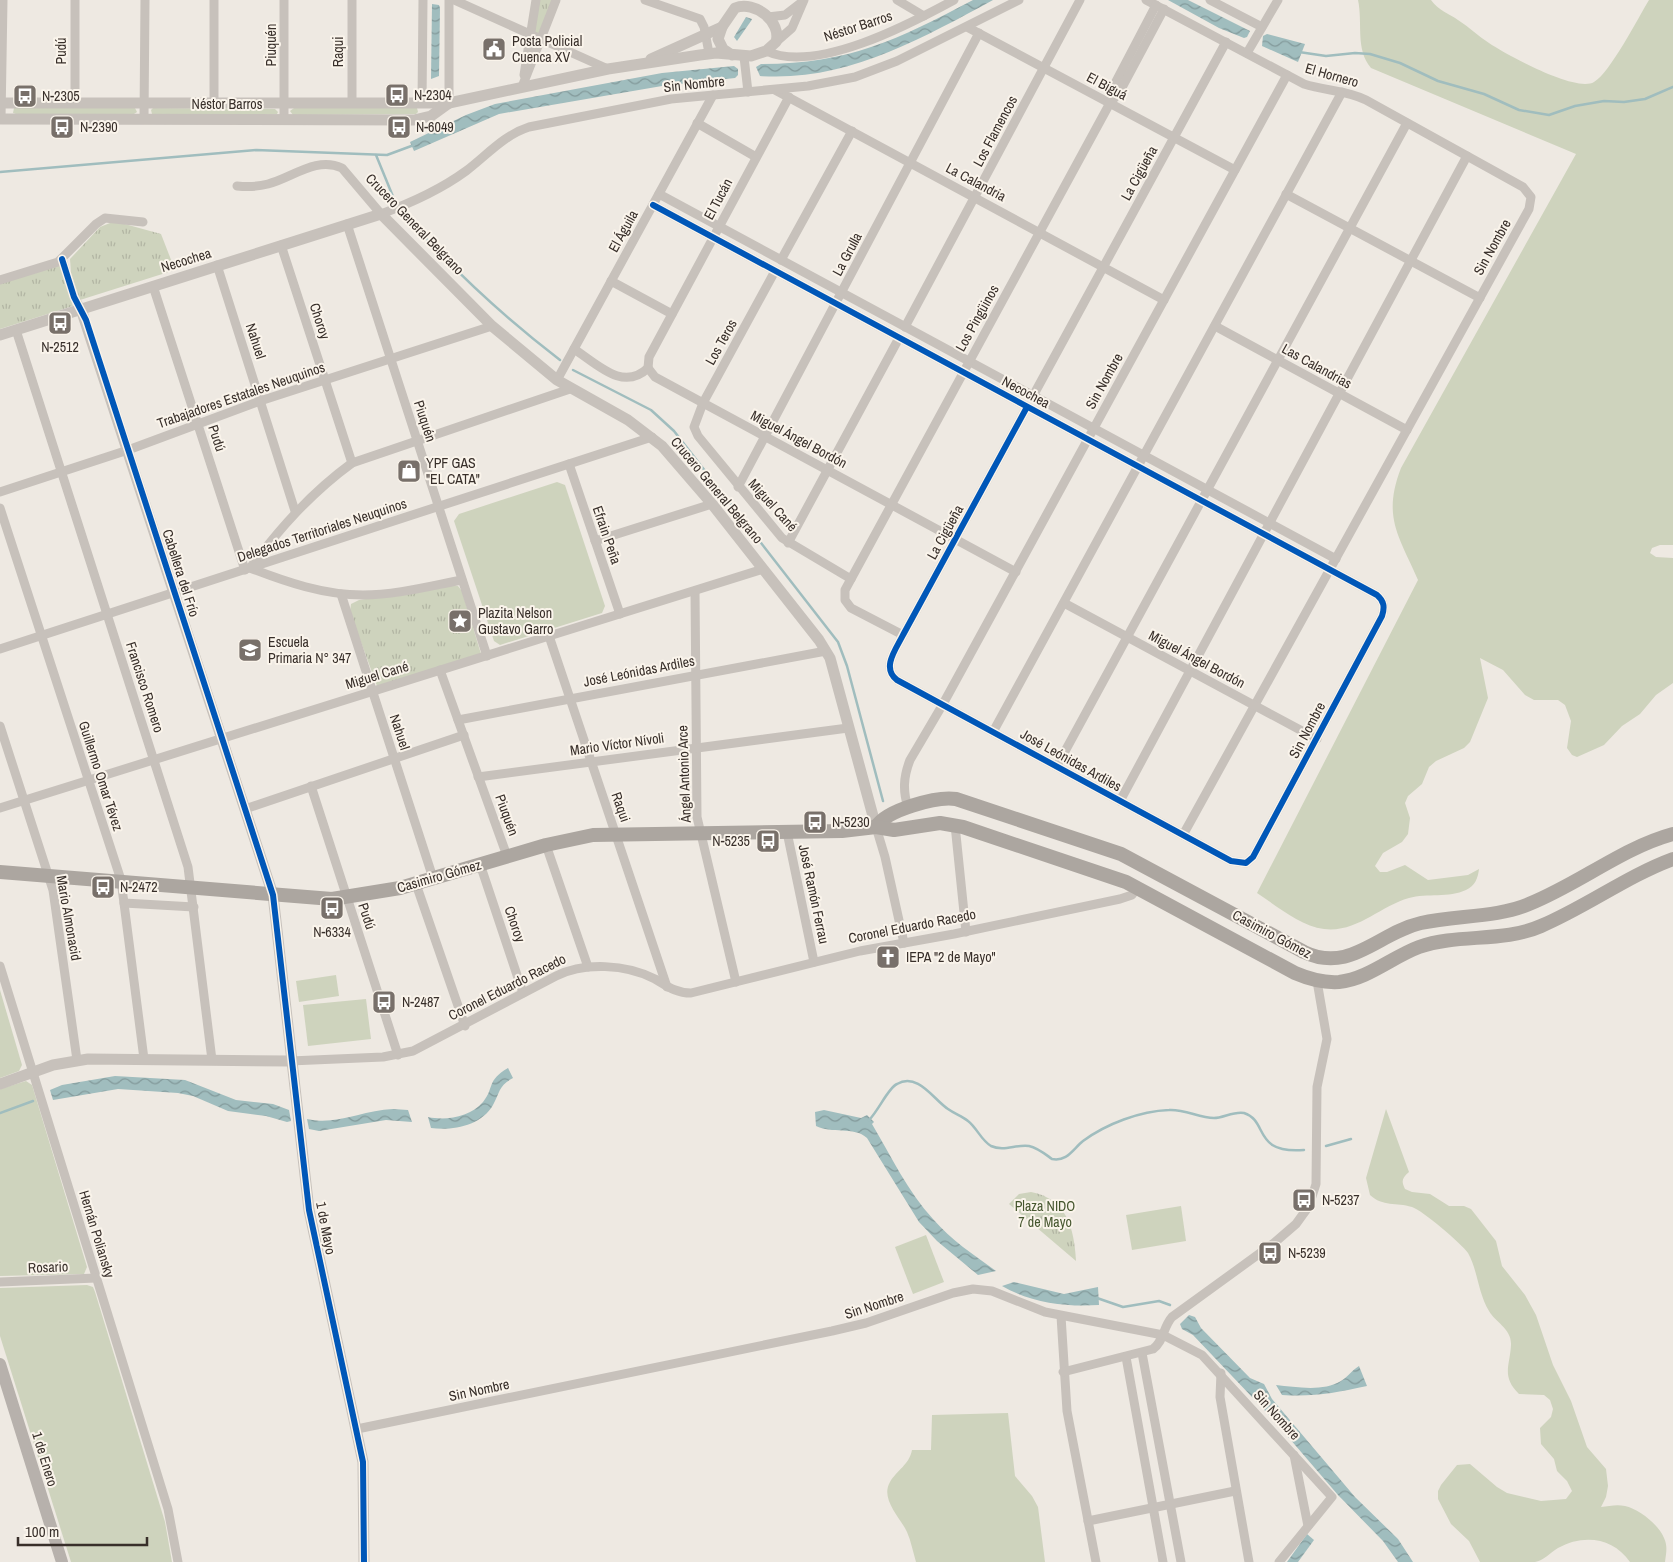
<svg xmlns="http://www.w3.org/2000/svg" width="1673" height="1562" font-family="'Archivo Narrow',sans-serif">
<style>
.green{fill:#ced3bd}
.park{fill:url(#park-tufts)}
.water{fill:url(#water-waves)}
.lines{fill:none;stroke-linecap:round;stroke-linejoin:round}
.stream{stroke:#a0bdbe;stroke-width:2.5}
.minor{stroke:#c7c1bb;stroke-width:9}
.tertiary{stroke:#c7c1bb;stroke-width:11}
.secondary{stroke:#b7b1ac;stroke-width:12}
.primary{stroke:#aca6a0;stroke-width:14}
.cycleway-casing{stroke:#faf4eb;stroke-width:9}
.cycleway{stroke:#0057b8;stroke-width:6}
.labels{text-anchor:middle;stroke-width:4;stroke-linejoin:round;paint-order:stroke}
.street-label{font-size:14px;fill:#382f2a;stroke:#faf4eb}
.poi-label{font-size:14px;fill:#382f2a;stroke:#faf4eb;text-anchor:start}
.park-label{font-size:14px;fill:#45562e;stroke:#faf4eb}
</style>
<defs>
<pattern id="park-tufts" width="24" height="20" patternUnits="userSpaceOnUse" patternTransform="scale(1.25)"><rect width="24" height="20" fill="#ced3bd"/><path d="M3 7l-1-3M5 7V3M7 7l1-3M15 17l-1-3M17 17v-4M19 17l1-3" fill="none" stroke="#b2b5a3"/></pattern>
<pattern id="water-waves" width="16" height="10" patternUnits="userSpaceOnUse" patternTransform="scale(1.25)"><rect width="16" height="10" fill="#a0bdbe"/><path d="M0 5q4-4 8 0t8 0" fill="none" stroke="#839a9b"/></pattern>
</defs>
<rect width="100%" height="100%" fill="#eee9e2"/>
<g class="green">
<path d="M1358,0H1431C1439,11 1448,13 1458,20C1469,27 1478,36 1489,43C1507,55 1576,93 1594,82C1610,73 1638,18 1649,0H1673V545H1660L1652,548L1650,553L1656,557L1673,558V683L1656,695L1640,714L1622,726L1604,745L1577,757L1572,755L1567,748L1571,721L1565,705L1558,700H1534L1525,695L1503,670L1480,658L1488,698L1470,742L1464,748L1436,761L1429,767L1422,784L1408,796L1405,803L1410,818L1408,834L1402,842L1383,853L1375,866L1380,872H1387L1405,865L1428,880L1468,875L1479,869C1478,878 1475,886 1466,890C1449,898 1427,893 1409,898C1380,906 1357,933 1324,929C1300,926 1277,906 1257,893L1418,580C1399,536 1382,517 1401,468L1576,154L1371,68C1355,49 1363,23 1358,0Z"/>
<polygon points="14,108 135,108 137,112 134,114 16,114 13,113"/>
<polygon points="153,108 275,109 278,112 277,114 152,114 151,110"/>
<polygon points="294,108 417,108 418,112 416,114 293,115 290,111"/>
<polygon points="557,482 565,485 605,606 602,613 500,645 494,641 454,521 459,514"/>
<polygon points="336,975 339,996 299,1002 296,981"/>
<polygon points="0,990 22,1065 19,1071 0,1078"/>
<polygon points="366,999 371,1039 308,1046 303,1005"/>
<polygon points="26,1081 32,1085 87,1267 84,1274 0,1276 0,1089"/>
<path d="M1386,1109L1409,1172C1402,1178 1401,1181 1405,1189L1412,1192L1430,1194L1449,1206H1464L1471,1209L1496,1241L1502,1266L1525,1295L1536,1315L1553,1365L1571,1401L1587,1447L1606,1469L1608,1486L1606,1497L1601,1507C1609,1506 1617,1504 1625,1506C1639,1509 1659,1525 1664,1538C1668,1546 1666,1554 1665,1562H1630C1613,1537 1583,1534 1558,1548C1551,1552 1543,1561 1535,1562C1517,1562 1498,1562 1480,1562L1469,1541L1451,1524L1438,1499V1491L1441,1485L1457,1465L1470,1464L1497,1487L1507,1493L1541,1501L1566,1499L1572,1491L1567,1481L1557,1471L1554,1459L1541,1444L1540,1428L1551,1417L1553,1409L1550,1400L1544,1395L1519,1394C1501,1376 1510,1366 1511,1345C1512,1329 1495,1322 1489,1311C1478,1293 1478,1271 1468,1253C1462,1244 1422,1210 1412,1207C1396,1202 1383,1207 1370,1195L1366,1178Z"/>
<polygon points="1181,1206 1186,1241 1132,1250 1126,1215"/>
<polygon points="926,1235 944,1282 913,1294 895,1247"/>
<polygon points="87,1285 93,1287 95,1292 165,1522 172,1562 71,1562 0,1336 0,1288"/>
<path d="M1008,1413L1015,1476L1032,1496L1038,1507L1045,1562H916C913,1552 911,1541 907,1532C900,1517 880,1499 890,1482C897,1470 909,1465 912,1450H931L932,1415Z"/>
</g>
<g class="park">
<polygon points="539,0 552,0 540,32 537,34 534,33"/>
<polygon points="110,223 121,223 161,234 175,270 80,300 71,273 70,259 100,227"/>
<polygon points="60,264 73,306 0,329 0,283"/>
<polygon points="451,586 458,586 462,591 481,654 377,686 350,612 351,604 359,600"/>
<path d="M1031,1192C1067,1199 1074,1228 1076,1261L1009,1204L1019,1194Z"/>
</g>
<g class="water">
<path d="M973,0H993C921,39 845,82 760,76L756,67L761,64C849,64 897,40 973,0Z"/>
<polygon points="1168,0 1188,0 1250,31 1247,37 1244,38 1219,28"/>
<polygon points="432,4 439,5 440,8 439,76 431,79"/>
<polygon points="746,17 752,19 751,21 737,41 734,37"/>
<polygon points="1267,34 1305,44 1298,62 1262,46 1263,36"/>
<polygon points="734,66 738,69 738,75 735,78 662,86 499,114 414,151 410,142 466,115 495,104 662,73"/>
<path d="M508,1068L513,1078C499,1085 500,1092 493,1105C481,1126 452,1131 431,1128L428,1117C446,1121 470,1117 483,1102C495,1087 486,1081 508,1068Z"/>
<polygon points="115,1076 185,1080 236,1100 273,1104 289,1110 291,1121 287,1122 266,1116 228,1111 193,1096 178,1093 118,1089 53,1100 50,1090 62,1085"/>
<path d="M393,1109L408,1110L412,1122L386,1120L319,1131L309,1129L307,1119C336,1126 363,1110 393,1109Z"/>
<path d="M824,1110L861,1118L867,1115L874,1122L872,1124C891,1156 908,1192 933,1219C951,1240 974,1255 996,1271L978,1275L937,1241L919,1222L867,1138C854,1126 831,1134 816,1126L815,1112Z"/>
<path d="M1014,1282L1064,1294L1098,1287L1099,1305C1065,1307 1032,1303 1002,1286Z"/>
<polygon points="1189,1315 1195,1317 1201,1328 1250,1378 1264,1384 1272,1399 1355,1497 1398,1539 1413,1562 1398,1562 1383,1541 1338,1495 1271,1417 1193,1335 1182,1329 1180,1324"/>
<path d="M1359,1366L1367,1386C1334,1393 1315,1397 1282,1395L1276,1385C1296,1387 1323,1392 1341,1381C1348,1377 1352,1370 1359,1366Z"/>
<polygon points="1307,1534 1314,1540 1298,1562 1287,1562"/>
</g>
<g class="lines">
<g class="stream">
<polyline points="1299,52 1326,56 1355,53 1370,54 1400,63 1438,81 1484,94 1519,110 1549,115 1575,106 1604,101 1624,102 1645,99 1673,87"/>
<polyline points="376,155 394,199"/>
<polyline points="0,172 256,150 387,155 414,145"/>
<path d="M402,211C449,267 503,316 560,360"/>
<polyline points="573,370 651,410 674,431 838,642 847,666 883,801"/>
<polyline points="0,1113 33,1101"/>
<path d="M869,1120C879,1110 888,1088 897,1084C918,1072 934,1100 948,1109C955,1114 962,1116 968,1121C977,1128 981,1140 991,1146C1004,1152 1016,1144 1029,1146C1038,1148 1045,1154 1052,1159C1067,1162 1073,1149 1083,1141C1106,1124 1140,1111 1169,1110C1185,1109 1199,1118 1214,1118C1223,1118 1234,1111 1244,1113C1269,1121 1252,1154 1304,1150"/>
<polyline points="1326,1146 1351,1139"/>
<polyline points="1097,1298 1123,1307 1159,1301 1170,1305"/>
</g>
<g class="minor">
<polyline points="284,0 284,120"/>
<polyline points="449,0 449,103"/>
<polyline points="454,0 608,69"/>
<polyline points="645,0 700,19 704,27 709,53"/>
<polyline points="897,0 924,16"/>
<path d="M1146,0L1304,84C1325,91 1347,90 1366,100L1523,187L1531,197L1529,209L1183,835"/>
<polyline points="1210,0 1262,27"/>
<polyline points="768,17 785,15 802,2"/>
<polyline points="967,27 1235,170"/>
<polyline points="776,42 792,28 804,0"/>
<path d="M766,51C816,74 910,24 954,0"/>
<polyline points="1247,53 1278,0"/>
<polyline points="744,57 748,92"/>
<polyline points="524,75 536,0"/>
<polyline points="522,87 556,0"/>
<polyline points="775,90 1164,300"/>
<polyline points="75,103 75,0"/>
<polyline points="214,103 214,0"/>
<polyline points="352,103 352,0"/>
<polyline points="422,103 423,0"/>
<polyline points="1110,103 1112,89 1156,5"/>
<polyline points="1,119 3,0"/>
<polyline points="144,119 145,0"/>
<polyline points="697,123 756,157"/>
<path d="M237,186C247,187 257,187 268,184C292,178 316,156 342,168L381,214C411,203 440,190 466,171C487,155 504,135 529,127L671,99L808,86L855,77L897,61L1019,0"/>
<polyline points="659,194 1336,559"/>
<polyline points="1286,194 1480,298"/>
<path d="M653,205L1377,595C1384,601 1385,607 1382,616L1253,857L1246,863L1231,861L897,680C881,668 896,649 903,635L1027,407"/>
<polyline points="347,224 487,656"/>
<polyline points="281,245 352,463"/>
<polyline points="62,259 74,297 81,309"/>
<polyline points="781,260 852,131"/>
<polyline points="217,265 295,511"/>
<polyline points="775,271 703,403 694,427 698,436 782,538 851,579"/>
<polyline points="0,280 58,262 96,224 105,218 143,222"/>
<polyline points="611,281 672,314"/>
<polyline points="153,286 245,570"/>
<polyline points="1215,326 1407,430"/>
<polyline points="905,327 1080,0"/>
<polyline points="16,330 188,867 212,1060"/>
<path d="M574,349C597,364 623,392 648,368"/>
<polyline points="648,368 655,377 1016,572"/>
<polyline points="648,368 649,357 789,97"/>
<polyline points="557,380 713,95"/>
<polyline points="1033,396 1226,42"/>
<polyline points="569,464 620,614"/>
<polyline points="738,487 979,33"/>
<polyline points="0,492 128,450 260,401 492,326"/>
<polyline points="0,508 121,880 144,1059"/>
<polyline points="595,541 712,504"/>
<polyline points="788,543 899,338"/>
<path d="M462,580C430,586 396,595 363,595C324,595 286,582 250,568C280,528 311,493 352,463L570,389"/>
<polyline points="695,591 697,817 736,982"/>
<polyline points="341,594 433,878"/>
<polyline points="1064,603 1317,739"/>
<polyline points="903,635 851,608 845,600 845,590 1110,103 1119,93 1164,9"/>
<polyline points="549,636 667,987"/>
<polyline points="0,649 652,437"/>
<polyline points="440,670 507,856"/>
<polyline points="458,720 826,651"/>
<polyline points="0,726 53,890 77,1060"/>
<polyline points="993,732 1342,92"/>
<polyline points="1057,766 1407,123"/>
<polyline points="478,777 848,728"/>
<polyline points="311,786 398,1055"/>
<polyline points="1120,801 1467,156"/>
<polyline points="0,808 763,569"/>
<path d="M908,808C903,791 903,778 910,760L943,704L1287,75"/>
<polyline points="245,809 464,735"/>
<polyline points="955,825 966,932"/>
<polyline points="876,827 885,857 904,943"/>
<polyline points="787,832 814,962"/>
<polyline points="546,845 588,967"/>
<polyline points="480,864 523,993"/>
<polyline points="416,884 465,1026"/>
<polyline points="124,903 194,907"/>
<polyline points="0,966 168,1509 178,1562"/>
<path d="M290,1061L383,1057L413,1051L556,976C584,962 626,964 655,979C667,986 676,993 691,993L860,951L954,934L1120,899L1132,895L1137,888"/>
<polyline points="0,1282 96,1278"/>
<polyline points="1061,1316 1067,1411 1096,1562"/>
<polyline points="1142,1353 1181,1562"/>
<polyline points="1126,1357 1163,1562"/>
<path d="M1063,1372L1153,1349C1164,1341 1163,1327 1172,1317L1274,1243L1296,1224L1309,1206L1316,1184L1317,1087L1327,1039L1317,981"/>
<polyline points="1221,1373 1220,1397 1249,1562"/>
<polyline points="357,1429 832,1331 866,1323 953,1293 973,1289 992,1291 1045,1312 1163,1335 1202,1355 1332,1497 1279,1562"/>
<polyline points="1294,1455 1308,1526"/>
<polyline points="1088,1521 1235,1491"/>
</g>
<g class="tertiary">
<polyline points="651,59 722,27"/>
<path d="M0,103H449L608,69L700,55L716,53L751,56L766,51L776,42C782,22 755,0 735,8L722,27L718,39L723,49L732,55"/>
<polyline points="0,119 414,120 431,116 449,103"/>
<polyline points="81,309 273,895 309,1210 363,1462 364,1562"/>
<polyline points="0,335 381,214 492,326 557,380 628,420 662,446 712,504 819,640 830,658 876,827"/>
<polyline points="0,1084 53,1065 88,1059 290,1061"/>
</g>
<polyline class="secondary" points="0,1364 62,1562"/>
<g class="primary">
<path d="M876,827C886,810 937,796 956,799L1121,854L1304,952C1350,974 1378,933 1421,923C1456,915 1496,918 1529,904C1579,884 1622,848 1673,834"/>
<path d="M0,872L332,899L400,888L546,845L593,835L842,831L876,827L894,830L940,823L963,827L1126,882L1295,973C1309,979 1324,983 1339,982C1368,979 1392,957 1419,947C1458,933 1503,943 1541,926C1586,907 1627,876 1673,859"/>
</g>
<g class="cycleway-casing">
<g id="cycleway">
<path d="M653,205L1377,595C1384,601 1385,607 1382,616L1253,857L1246,863L1231,861L897,680C881,668 896,649 903,635L1027,407"/>
<polyline points="62,259 74,297 86,320 273,895 309,1210 363,1462 364,1562"/>
</g>
</g>
<use href="#cycleway" class="cycleway"/>
</g>
<defs>
<g id="civic-square" transform="scale(1.25)"><rect x="-9" y="-9" width="18" height="18" rx="4" fill="#78706a" stroke="#faf4eb"/><path d="M-.6-6.5H3V-4.5H.6V-3L4-1V1h2V6H-6V1h2V-1L-.6-3ZM-1.2 2.5V6h2.4V2.5Z" fill="#fff"/></g>
<g id="bus-square" transform="scale(1.25)"><rect x="-9" y="-9" width="18" height="18" rx="4" fill="#78706a" stroke="#faf4eb"/><path d="M-5-6H5V4H4V6H2V4H-2V6H-4V4H-5ZM-3.5-4V0h7V-4ZM-3.5 1.2v1.5H-2V1.2ZM2 1.2v1.5H3.5V1.2Z" fill="#fff"/></g>
<g id="shop-square" transform="scale(1.25)"><rect x="-9" y="-9" width="18" height="18" rx="4" fill="#78706a" stroke="#faf4eb"/><path d="M-5-2.5h2.3a2.7 3.5 0 0 1 5.4 0H5L5.5 6h-11ZM-1.5-2.5h3a1.5 2.3 0 0 0-3 0Z" fill="#fff"/></g>
<g id="sight-square" transform="scale(1.25)"><rect x="-9" y="-9" width="18" height="18" rx="4" fill="#78706a" stroke="#faf4eb"/><path d="M0-6L1.8-2.2L6-1.7L2.9 1.2L3.7 5.4L0 3.3L-3.7 5.4L-2.9 1.2L-6-1.7L-1.8-2.2Z" fill="#fff"/></g>
<g id="school-square" transform="scale(1.25)"><rect x="-9" y="-9" width="18" height="18" rx="4" fill="#78706a" stroke="#faf4eb"/><path d="M0-5L7-2L0 1L-7-2ZM-4 1L0 2.5L4 1V4Q0 6-4 4Z" fill="#fff"/></g>
<g id="church-square" transform="scale(1.25)"><rect x="-9" y="-9" width="18" height="18" rx="4" fill="#78706a" stroke="#faf4eb"/><path d="M-1.2-6h2.4v3.5h3.3v2.4h-3.3V6h-2.4V-.1h-3.3v-2.4h3.3Z" fill="#fff"/></g>
</defs>
<g fill-rule="evenodd">
<use href="#civic-square" x="494" y="49"/>
<use href="#bus-square" x="397" y="95"/>
<use href="#bus-square" x="25" y="96"/>
<use href="#bus-square" x="62" y="127"/>
<use href="#bus-square" x="399" y="127"/>
<use href="#bus-square" x="60" y="323"/>
<use href="#shop-square" x="409" y="471"/>
<use href="#sight-square" x="460" y="621"/>
<use href="#school-square" x="250" y="650"/>
<use href="#bus-square" x="815" y="822"/>
<use href="#bus-square" x="768" y="841"/>
<use href="#bus-square" x="103" y="887"/>
<use href="#bus-square" x="332" y="908"/>
<use href="#church-square" x="888" y="957"/>
<use href="#bus-square" x="384" y="1002"/>
<use href="#bus-square" x="1304" y="1200"/>
<use href="#bus-square" x="1270" y="1253"/>
</g>
<g class="labels">
<g class="street-label">
<text transform="translate(858 26) rotate(-18)" y="5">Néstor Barros</text>
<text transform="translate(271 45) rotate(-90)" y="5">Piuquén</text>
<text transform="translate(61 51) rotate(-90)" y="5">Pudú</text>
<text transform="translate(338 52) rotate(-90)" y="5">Raqui</text>
<text transform="translate(1332 75) rotate(16)" y="5">El Hornero</text>
<text transform="translate(694 84) rotate(-6)" y="5">Sin Nombre</text>
<text transform="translate(1107 86) rotate(28)" y="5">El Biguá</text>
<text x="227" y="109">Néstor Barros</text>
<text transform="translate(995 131) rotate(-62)" y="5">Los Flamencos</text>
<text transform="translate(1139 173) rotate(-61)" y="5">La Cigüeña</text>
<text transform="translate(976 182) rotate(28)" y="5">La Calandria</text>
<text transform="translate(718 199) rotate(-62)" y="5">El Tucán</text>
<text transform="translate(415 224) rotate(46)" y="5">Crucero General Belgrano</text>
<text transform="translate(623 231) rotate(-61)" y="5">El Águila</text>
<text transform="translate(1492 247) rotate(-61)" y="5">Sin Nombre</text>
<text transform="translate(847 254) rotate(-62)" y="5">La Grulla</text>
<text transform="translate(186 260) rotate(-17)" y="5">Necochea</text>
<text transform="translate(977 318) rotate(-61)" y="5">Los Pingüinos</text>
<text transform="translate(320 321) rotate(72)" y="5">Choroy</text>
<text transform="translate(256 341) rotate(72)" y="5">Nahuel</text>
<text transform="translate(721 342) rotate(-61)" y="5">Los Teros</text>
<text transform="translate(1317 366) rotate(29)" y="5">Las Calandrias</text>
<text transform="translate(1104 381) rotate(-61)" y="5">Sin Nombre</text>
<text transform="translate(1026 392) rotate(28)" y="5">Necochea</text>
<text transform="translate(241 395) rotate(-19)" y="5">Trabajadores Estatales Neuquinos</text>
<text transform="translate(425 421) rotate(72)" y="5">Piuquén</text>
<text transform="translate(217 438) rotate(72)" y="5">Pudú</text>
<text transform="translate(799 439) rotate(28)" y="5">Miguel Ángel Bordón</text>
<text transform="translate(717 490) rotate(50)" y="5">Crucero General Belgrano</text>
<text transform="translate(773 505) rotate(48)" y="5">Miguel Cané</text>
<text transform="translate(322 530) rotate(-18)" y="5">Delegados Territoriales Neuquinos</text>
<text transform="translate(945 532) rotate(-61)" y="5">La Cigüeña</text>
<text transform="translate(607 535) rotate(71)" y="5">Efrain Peña</text>
<text transform="translate(181 573) rotate(72)" y="5">Cabellera del Frío</text>
<text transform="translate(1197 659) rotate(28)" y="5">Miguel Ángel Bordón</text>
<text transform="translate(639 671) rotate(-11)" y="5">José Leónidas Ardiles</text>
<text transform="translate(377 675) rotate(-17)" y="5">Miguel Cané</text>
<text transform="translate(145 687) rotate(72)" y="5">Francisco Romero</text>
<text transform="translate(1307 730) rotate(-62)" y="5">Sin Nombre</text>
<text transform="translate(400 732) rotate(72)" y="5">Nahuel</text>
<text transform="translate(617 744) rotate(-8)" y="5">Mario Víctor Nívoli</text>
<text transform="translate(1071 760) rotate(29)" y="5">José Leónidas Ardiles</text>
<text transform="translate(684 774) rotate(-92)" y="5">Ángel Antonio Arce</text>
<text transform="translate(101 776) rotate(72)" y="5">Guillermo Omar Tévez</text>
<text transform="translate(621 807) rotate(71)" y="5">Raqui</text>
<text transform="translate(507 815) rotate(70)" y="5">Piuquén</text>
<text transform="translate(439 876) rotate(-16)" y="5">Casimiro Gómez</text>
<text transform="translate(814 894) rotate(78)" y="5">José Ramón Ferrau</text>
<text transform="translate(367 916) rotate(72)" y="5">Pudú</text>
<text transform="translate(69 918) rotate(80)" y="5">Mario Almonacid</text>
<text transform="translate(515 924) rotate(71)" y="5">Choroy</text>
<text transform="translate(912 926) rotate(-11)" y="5">Coronel Eduardo Racedo</text>
<text transform="translate(1272 934) rotate(28)" y="5">Casimiro Gómez</text>
<text transform="translate(507 987) rotate(-27)" y="5">Coronel Eduardo Racedo</text>
<text transform="translate(326 1228) rotate(79)" y="5">1 de Mayo</text>
<text transform="translate(97 1234) rotate(73)" y="5">Hernán Poliansky</text>
<text transform="translate(48 1267) rotate(-2)" y="5">Rosario</text>
<text transform="translate(874 1305) rotate(-18)" y="5">Sin Nombre</text>
<text transform="translate(479 1390) rotate(-12)" y="5">Sin Nombre</text>
<text transform="translate(1277 1415) rotate(48)" y="5">Sin Nombre</text>
<text transform="translate(45 1459) rotate(73)" y="5">1 de Enero</text>
</g>
<g class="poi-label">
<text x="512" y="46">Posta Policial<tspan x="512" dy="16">Cuenca XV</tspan></text>
<text x="414" y="100">N-2304</text>
<text x="42" y="101">N-2305</text>
<text x="80" y="132">N-2390</text>
<text x="416" y="132">N-6049</text>
<text x="60" y="352" text-anchor="middle">N-2512</text>
<text x="426" y="468">YPF GAS<tspan x="426" dy="16">"EL CATA"</tspan></text>
<text x="478" y="618">Plazita Nelson<tspan x="478" dy="16">Gustavo Garro</tspan></text>
<text x="268" y="647">Escuela<tspan x="268" dy="16">Primaria N° 347</tspan></text>
<text x="832" y="827">N-5230</text>
<text x="750" y="846" text-anchor="end">N-5235</text>
<text x="120" y="892">N-2472</text>
<text x="332" y="937" text-anchor="middle">N-6334</text>
<text x="906" y="962">IEPA "2 de Mayo"</text>
<text x="402" y="1007">N-2487</text>
<text x="1322" y="1205">N-5237</text>
<text x="1288" y="1258">N-5239</text>
</g>
<g class="park-label">
<text x="1045" y="1211">Plaza NIDO<tspan x="1045" dy="16">7 de Mayo</tspan></text>
</g>
</g>
<path d="M18 1537v8h129v-8" fill="none" stroke="#382f2a" stroke-width="2.5"/>
<text x="25" y="1537" font-size="15" fill="#382f2a" stroke="#faf4eb" stroke-width="4" paint-order="stroke">100 m</text>
</svg>
